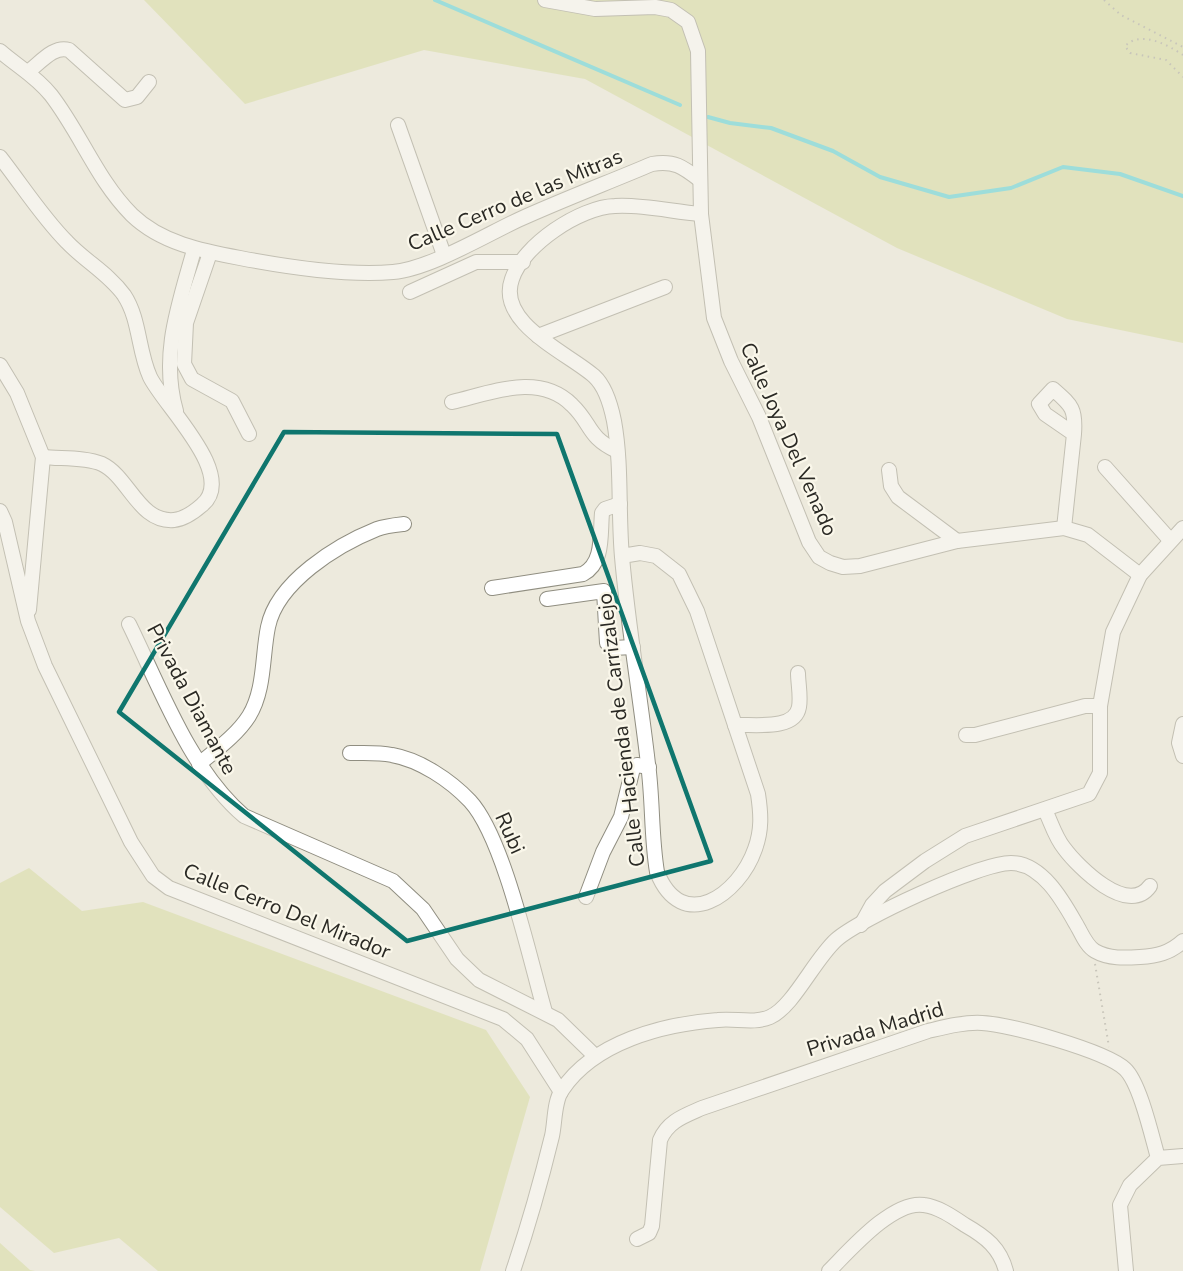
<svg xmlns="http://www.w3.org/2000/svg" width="1183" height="1271" font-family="'Nunito Sans',sans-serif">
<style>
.green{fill:#d2da98}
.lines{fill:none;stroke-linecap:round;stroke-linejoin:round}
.stream{stroke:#3dced8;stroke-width:4}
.minor-casing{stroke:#908e81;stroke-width:16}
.path{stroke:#9c9a91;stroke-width:2;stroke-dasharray:1.5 4.5;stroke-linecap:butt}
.minor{stroke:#fff;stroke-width:14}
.marked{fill:none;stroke:#0f766e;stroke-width:4.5;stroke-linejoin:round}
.labels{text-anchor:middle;stroke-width:4.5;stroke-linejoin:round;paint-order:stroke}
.street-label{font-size:21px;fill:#2a2924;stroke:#faf7ea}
</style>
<rect width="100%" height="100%" fill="#edeadd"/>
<g class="green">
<polygon points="144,0 1183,0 1183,343 1067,319 897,248 585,79 424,50 245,104"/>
<polygon points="29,868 82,911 143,902 486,1030 530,1097 480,1271 158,1271 119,1238 54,1253 0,1207 0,883"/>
<polygon points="0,1243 30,1270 35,1271 0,1271"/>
</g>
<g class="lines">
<g class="stream">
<polyline points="435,0 680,105"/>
<polyline points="708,117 730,123 771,128 833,151 880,177 949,197 1011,188 1063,167 1120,174 1183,196"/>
</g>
<g class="minor-casing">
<g id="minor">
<polyline points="545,0 595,9 655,7 671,10 688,22 698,51 701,214 714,318 731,361 759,417 809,542 819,557 830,563 843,567 860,566 957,541 1064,528 1088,535 1140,575"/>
<path d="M0,51C17,66 36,76 51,95C81,134 97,180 132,215C161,243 202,251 240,258C287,267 345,276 393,272C429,269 484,236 518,220C562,200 607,183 652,164C674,160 683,167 700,180"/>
<path d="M29,71C40,63 54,45 69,50L125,100L137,97L149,82"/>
<polyline points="398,125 444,255"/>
<path d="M0,157C22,185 42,217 67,242C85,261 109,274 124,295C140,319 138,351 150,377C164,406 238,475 202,505C194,512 185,519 174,520C139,523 129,477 102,464C85,457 61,459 43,457"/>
<polyline points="210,253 186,323 184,364 192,379 232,401 249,434"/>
<polyline points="410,292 476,262 523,262"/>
<polyline points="538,336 665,287"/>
<polyline points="0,365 17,393 43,457 29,610"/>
<path d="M452,402C491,393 539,372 572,405C592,424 587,437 617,451"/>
<path d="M176,411C160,355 179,304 194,250"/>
<polyline points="1105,467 1170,540"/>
<polyline points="889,470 891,486 898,497 957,541"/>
<polyline points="0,511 5,522 28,621 45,666 131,842 153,876 169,888 503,1019 527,1039 561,1092"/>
<path d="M1064,528L1074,434C1076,408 1071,405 1053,389L1039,404L1045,414L1074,434"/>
<path d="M622,556L640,553L656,556L679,574L697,611L758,794C761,814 762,830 755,849C739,895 682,935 657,872C651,836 653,800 648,764C640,694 628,626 622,557C618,512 622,465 614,421C611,406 605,386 594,376C568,353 496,323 512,279C523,245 580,207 615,206C641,204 674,212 701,214"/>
<path d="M492,588L583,574C604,563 600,535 602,513L605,509L620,504"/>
<polyline points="547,599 604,591 607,643 613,648 633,647"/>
<path d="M129,624C160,687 190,770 244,816L393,881L423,909L457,959L479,980L558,1020L594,1055"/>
<polyline points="1183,724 1179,743 1183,756"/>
<path d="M735,725C753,724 795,731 799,707C801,696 798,683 798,673"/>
<polyline points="966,735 975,735 1085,706 1100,706"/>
<path d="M350,753C364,753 378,752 392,755C420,760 450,780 470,801C504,838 530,960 545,1012"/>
<path d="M199,764C216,750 237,735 249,716C265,690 262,656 268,627C277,582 337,545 377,529C385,526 395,525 404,524"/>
<path d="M1045,810C1051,822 1055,837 1064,848C1078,867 1128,917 1150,886"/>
<polyline points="586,897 603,852 621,817 633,768 637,765 649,767"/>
<polyline points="861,925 872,905 885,891 925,861 965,836 1089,794 1100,773 1100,706 1113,632 1140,575 1183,528"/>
<path d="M637,1239L649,1233L652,1226L660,1140C668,1121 684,1116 702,1108L928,1031C945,1027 964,1022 982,1023C1009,1024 1106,1051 1125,1069C1140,1083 1152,1137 1158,1158"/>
<path d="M513,1271C528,1227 541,1181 552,1136C555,1123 554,1101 562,1090C594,1042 663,1024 718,1020C735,1018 754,1024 770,1017C793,1007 814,960 836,940C859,919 980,863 1011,863C1042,863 1063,901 1076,924C1081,932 1086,946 1095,951C1109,959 1125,958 1140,957C1157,956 1170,953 1183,941"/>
<path d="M829,1271C850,1250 893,1200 924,1205C939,1207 953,1217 965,1225C986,1237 1000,1248 1006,1271"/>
<polyline points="1126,1271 1120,1205 1130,1185 1158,1158 1183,1156"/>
</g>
</g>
<g class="path">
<polyline points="1104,0 1121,15 1183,47"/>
<path d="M1183,55C1168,45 1141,30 1125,46L1130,53L1166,60L1183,77"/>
<polyline points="1095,964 1109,1047"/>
</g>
<use href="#minor" class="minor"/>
</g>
<path d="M0 0H1183V1271H0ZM284,432L557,434L711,861L407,941L119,712Z" fill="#edeadd" fill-opacity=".55" fill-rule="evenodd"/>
<path class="marked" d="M284,432L557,434L711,861L407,941L119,712Z"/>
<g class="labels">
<g class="street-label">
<text transform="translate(515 200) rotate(-23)" y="7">Calle Cerro de las Mitras</text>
<text transform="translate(789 439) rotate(66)" y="7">Calle Joya Del Venado</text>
<text transform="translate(192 699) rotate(62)" y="7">Privada Diamante</text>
<text transform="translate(621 730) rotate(-97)" y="7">Calle Hacienda de Carrizalejo</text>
<text transform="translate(510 833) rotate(66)" y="7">Rubi</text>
<text transform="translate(287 911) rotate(22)" y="7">Calle Cerro Del Mirador</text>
<text transform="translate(875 1029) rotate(-17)" y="7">Privada Madrid</text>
</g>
</g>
</svg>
